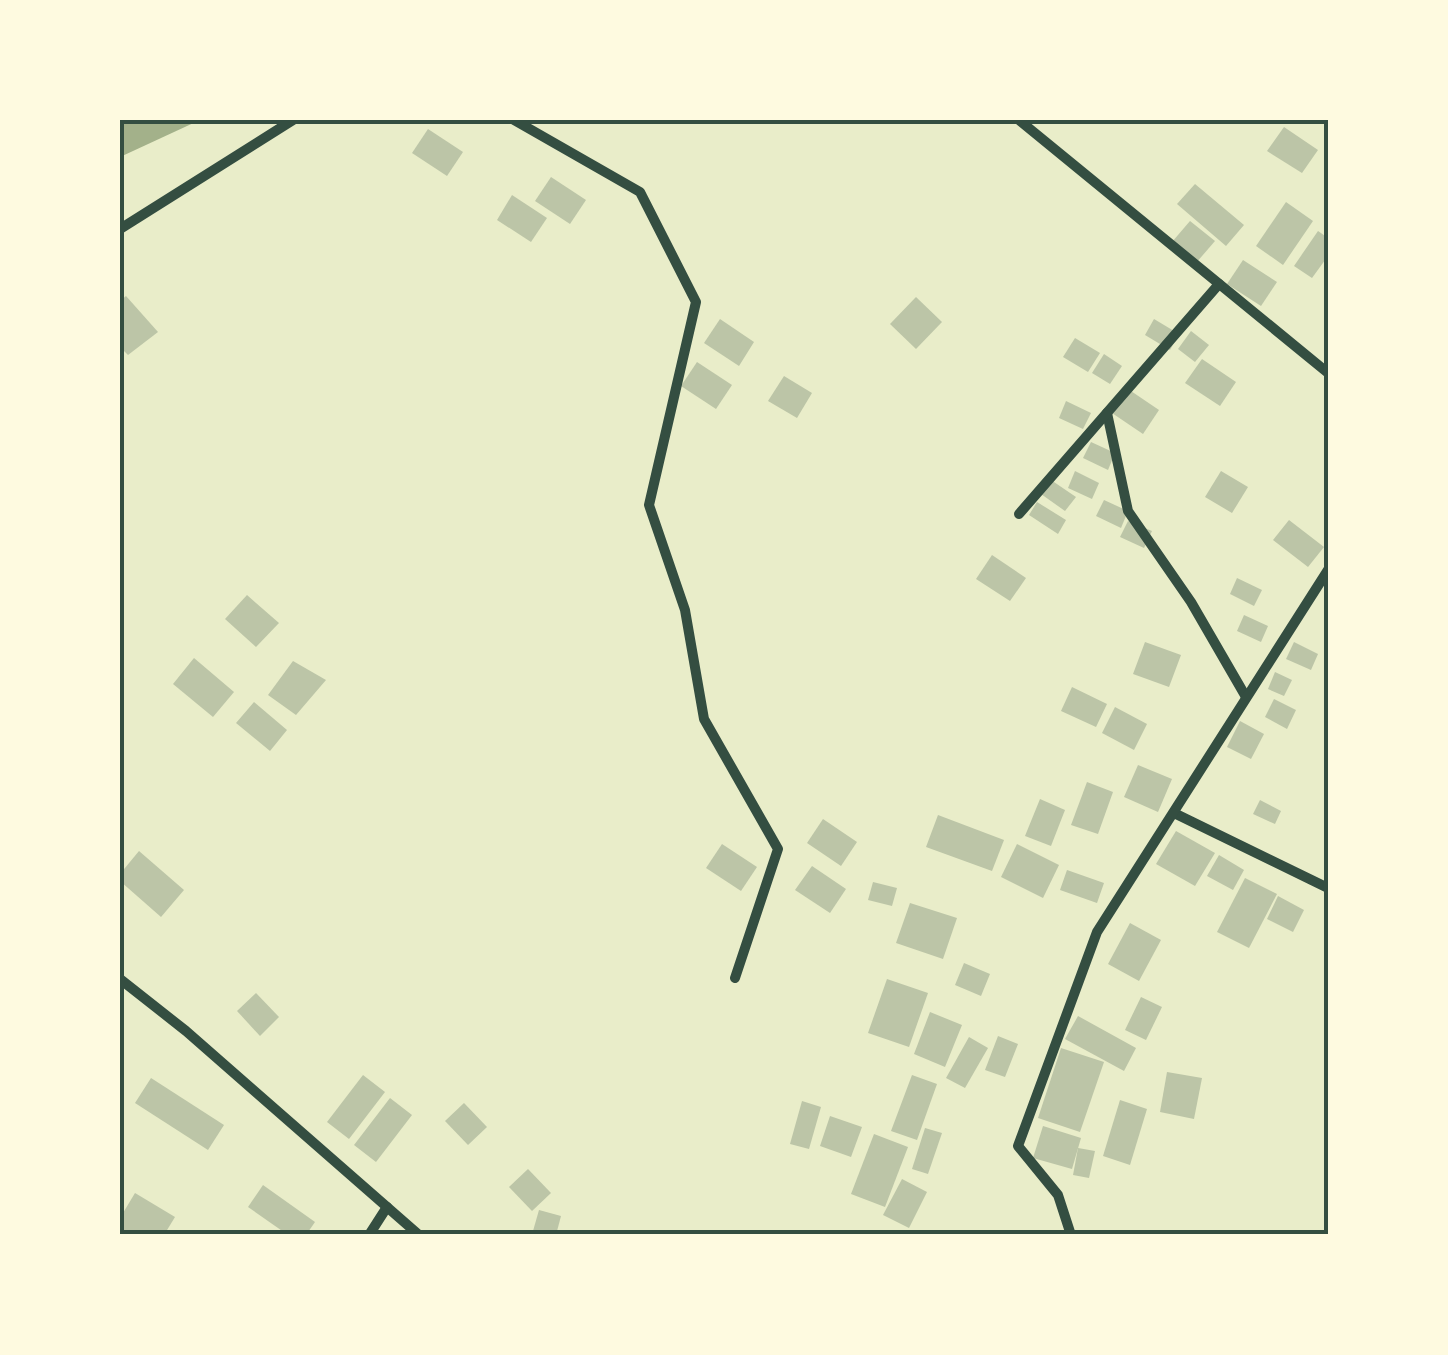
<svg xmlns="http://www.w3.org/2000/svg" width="1448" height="1355" font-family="'Source Serif 4',serif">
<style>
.water{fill:#a3b18a}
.building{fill:#bcc5a7}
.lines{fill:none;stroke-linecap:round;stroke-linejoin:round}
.minor{stroke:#344e41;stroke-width:10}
.neatline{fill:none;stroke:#344e41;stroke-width:4}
</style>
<rect width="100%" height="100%" fill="#e9edc9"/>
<polygon class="water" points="120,120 200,120 120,157"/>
<g class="building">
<polygon points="1284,127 1318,150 1302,173 1267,151"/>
<polygon points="428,129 463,152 447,176 412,153"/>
<polygon points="551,177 586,200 570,224 535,201"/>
<polygon points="1195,184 1244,225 1226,246 1177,204"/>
<polygon points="512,195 547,218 531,242 497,220"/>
<polygon points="1286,202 1313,221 1283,265 1256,246"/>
<polygon points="1190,221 1215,241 1196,263 1172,242"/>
<polygon points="1318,231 1328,238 1328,256 1312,278 1294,266"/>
<polygon points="1243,260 1277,282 1261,306 1227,284"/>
<polygon points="126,296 158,332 128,355 120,347 120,301"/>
<polygon points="916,297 942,322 916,349 890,324"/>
<polygon points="720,319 754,342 739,366 704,343"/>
<polygon points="1154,319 1179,334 1170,350 1145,335"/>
<polygon points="1191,331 1209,345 1195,362 1178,349"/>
<polygon points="1075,338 1100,353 1088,372 1063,357"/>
<polygon points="1104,354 1122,366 1110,384 1092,373"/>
<polygon points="1202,359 1236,382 1220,406 1185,383"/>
<polygon points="697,362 732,385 716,409 681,386"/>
<polygon points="784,376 812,393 797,418 768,401"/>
<polygon points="1125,387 1159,410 1143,434 1109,411"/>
<polygon points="1066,401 1091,413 1083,429 1059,418"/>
<polygon points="1091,442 1115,453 1108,470 1083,458"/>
<polygon points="1075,471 1099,483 1092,499 1068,488"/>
<polygon points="1221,471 1248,487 1232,513 1205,497"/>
<polygon points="1051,480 1076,497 1065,511 1041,494"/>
<polygon points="1104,500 1128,511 1121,528 1096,516"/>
<polygon points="1037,502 1066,520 1058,534 1029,515"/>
<polygon points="1289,520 1324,547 1308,567 1273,540"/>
<polygon points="1128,521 1152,531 1144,548 1120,537"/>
<polygon points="992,555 1026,578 1010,601 976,579"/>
<polygon points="1237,578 1262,590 1254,606 1230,594"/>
<polygon points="247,595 279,623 256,647 225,619"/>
<polygon points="1244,615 1268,626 1261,642 1237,631"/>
<polygon points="1145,642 1181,655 1169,687 1133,674"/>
<polygon points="1294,642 1318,654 1311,670 1286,659"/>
<polygon points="194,658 234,692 213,717 173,684"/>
<polygon points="293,661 326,680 296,715 268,695"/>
<polygon points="1275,672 1292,680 1284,696 1268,689"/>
<polygon points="1072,687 1107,704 1096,727 1061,711"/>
<polygon points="1274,699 1296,710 1287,729 1265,717"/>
<polygon points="254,702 287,730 270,751 236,723"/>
<polygon points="1115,707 1147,724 1134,750 1102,733"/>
<polygon points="1240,721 1264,734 1251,759 1227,747"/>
<polygon points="1138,765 1172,779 1158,812 1124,797"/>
<polygon points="1087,782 1113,792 1098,834 1071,825"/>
<polygon points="1040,799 1065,810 1051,846 1025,836"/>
<polygon points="1260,800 1281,811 1275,824 1253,814"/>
<polygon points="938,815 1004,840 992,871 926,847"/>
<polygon points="823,819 857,842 841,866 807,843"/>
<polygon points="1176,831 1215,853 1195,886 1156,864"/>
<polygon points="722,844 757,867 741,891 706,868"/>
<polygon points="1017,844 1059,865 1043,898 1001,877"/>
<polygon points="139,851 184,890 161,917 120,881 120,874"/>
<polygon points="1219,855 1244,870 1233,890 1207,876"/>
<polygon points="812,866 846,889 830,913 795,890"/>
<polygon points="1067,870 1104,883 1097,903 1060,890"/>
<polygon points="1245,878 1277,894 1249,948 1217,932"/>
<polygon points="873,882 897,888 892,906 868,900"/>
<polygon points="1278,896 1304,910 1293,932 1267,919"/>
<polygon points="910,903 957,918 943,959 896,943"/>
<polygon points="1130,923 1161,940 1139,981 1108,964"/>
<polygon points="964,963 990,974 981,996 955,985"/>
<polygon points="887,979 928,993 909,1047 868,1033"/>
<polygon points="256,993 279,1017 260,1036 237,1011"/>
<polygon points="1141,997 1162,1007 1146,1040 1125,1030"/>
<polygon points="930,1012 962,1025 945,1067 914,1054"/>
<polygon points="1078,1016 1136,1048 1124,1071 1065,1039"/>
<polygon points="998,1036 1018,1044 1005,1077 985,1070"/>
<polygon points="969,1037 988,1048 965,1088 946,1078"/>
<polygon points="1061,1048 1104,1062 1080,1132 1038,1118"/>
<polygon points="1167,1072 1202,1078 1194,1119 1160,1112"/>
<polygon points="363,1075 385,1092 349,1139 327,1122"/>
<polygon points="912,1075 937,1084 917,1140 891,1131"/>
<polygon points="151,1078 224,1125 208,1150 135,1103"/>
<polygon points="390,1098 412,1115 376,1162 354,1145"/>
<polygon points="1120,1100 1147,1109 1130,1165 1103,1156"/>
<polygon points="802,1101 821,1107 809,1149 790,1144"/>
<polygon points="464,1103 487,1127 468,1145 445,1121"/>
<polygon points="830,1116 862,1127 851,1157 820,1146"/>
<polygon points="1043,1126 1081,1138 1072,1169 1033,1158"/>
<polygon points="925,1128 942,1133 928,1174 912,1169"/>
<polygon points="874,1134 908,1147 885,1207 851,1194"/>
<polygon points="1078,1148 1095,1151 1089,1178 1073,1175"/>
<polygon points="528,1169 551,1193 532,1211 509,1187"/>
<polygon points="902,1179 927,1192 909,1228 883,1215"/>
<polygon points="263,1185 315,1222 306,1235 288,1235 248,1207"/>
<polygon points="135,1193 175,1217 164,1235 120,1235 120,1218"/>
<polygon points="539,1210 561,1216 556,1235 533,1231"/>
</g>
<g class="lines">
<g class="minor">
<polyline points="514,120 640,192 696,302 649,505 685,610 704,719 778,849 735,978"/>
<polyline points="1019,120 1328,373"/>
<polyline points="120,229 293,120"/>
<polyline points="1107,413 1128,511 1191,602 1246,697"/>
<polyline points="1019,514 1219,284"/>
<polyline points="1174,813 1328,888"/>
<polyline points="120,979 186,1031 419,1235"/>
<polyline points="369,1235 387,1207"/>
<polyline points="1071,1235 1058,1195 1018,1146 1097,932 1328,570"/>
</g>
</g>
<rect width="1448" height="1355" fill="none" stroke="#fefae0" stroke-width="245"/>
<rect x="122" y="122" width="1204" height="1110" class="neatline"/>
</svg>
